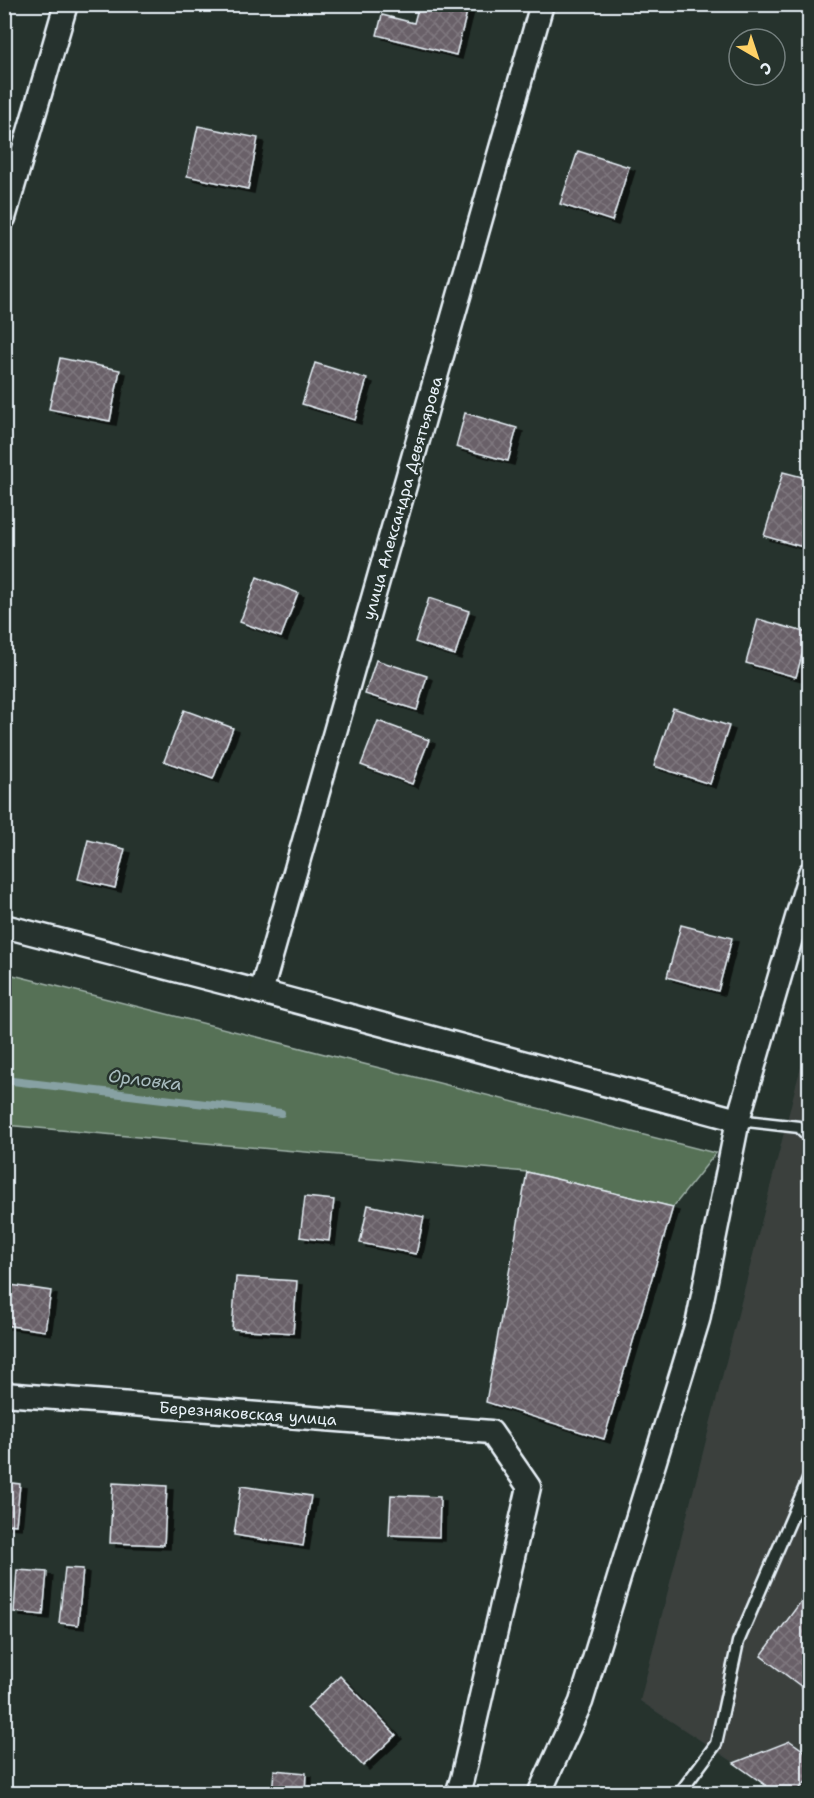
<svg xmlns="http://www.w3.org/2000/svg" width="814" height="1798" font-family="'Shantell Sans',sans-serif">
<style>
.built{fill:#3a403e}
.grass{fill:#567157;stroke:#9fb1a8;stroke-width:1.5}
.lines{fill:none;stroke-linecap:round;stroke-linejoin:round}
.stream{stroke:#87a1a3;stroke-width:8}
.building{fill:url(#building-cross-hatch);stroke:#e8f1f8;stroke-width:1.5;filter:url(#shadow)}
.lane-casing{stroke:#e8f1f8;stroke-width:15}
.street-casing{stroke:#e8f1f8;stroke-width:27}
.lane{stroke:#26332d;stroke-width:10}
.street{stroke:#26332d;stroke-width:22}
.labels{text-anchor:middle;stroke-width:5;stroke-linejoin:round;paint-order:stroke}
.street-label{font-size:16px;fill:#e8f1f8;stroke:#26332d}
.water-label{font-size:18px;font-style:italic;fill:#a8bcbf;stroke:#26332d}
</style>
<defs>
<pattern id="building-cross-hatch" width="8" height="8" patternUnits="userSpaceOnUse" patternTransform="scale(1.5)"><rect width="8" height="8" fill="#696067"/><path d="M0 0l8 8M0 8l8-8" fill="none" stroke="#7e777e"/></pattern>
<filter id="shadow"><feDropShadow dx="6" dy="4" stdDeviation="0" flood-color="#0009"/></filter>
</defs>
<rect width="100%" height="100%" fill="#26332d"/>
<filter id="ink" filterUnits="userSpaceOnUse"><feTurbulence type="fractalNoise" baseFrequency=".0167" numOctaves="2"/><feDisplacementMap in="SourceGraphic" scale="12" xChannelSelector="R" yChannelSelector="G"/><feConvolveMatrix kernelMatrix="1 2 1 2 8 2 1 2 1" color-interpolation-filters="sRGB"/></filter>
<g filter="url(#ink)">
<polygon class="built" points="809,1039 809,1782 781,1793 640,1701 796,1085"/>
<polygon class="grass" points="5,973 715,1153 716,1153 673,1207 527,1172 5,1125"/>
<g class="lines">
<polyline class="stream" points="4,1080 281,1113"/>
</g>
<g class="building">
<polygon points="419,4 469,4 456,55 377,35 382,15 414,23"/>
<polygon points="198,126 258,138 248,189 187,176"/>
<polygon points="578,151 629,167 612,221 560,204"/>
<polygon points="60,358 120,370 110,421 49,409"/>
<polygon points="315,363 367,379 355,420 302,404"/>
<polygon points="465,413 517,428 508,461 456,447"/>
<polygon points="783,472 810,479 810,549 764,536"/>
<polygon points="257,577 298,593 281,637 240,622"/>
<polygon points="429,598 469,611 455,655 415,642"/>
<polygon points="758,619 808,633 796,677 746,663"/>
<polygon points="376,660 427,676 417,710 365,694"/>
<polygon points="673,708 729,726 710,784 654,766"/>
<polygon points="184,710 233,728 213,779 164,761"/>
<polygon points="378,721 429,740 412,784 361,765"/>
<polygon points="88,840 125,849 115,888 78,879"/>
<polygon points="681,925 732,938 718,991 667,977"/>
<polygon points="527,1172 673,1207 604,1439 486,1402"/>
<polygon points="305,1197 334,1200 329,1241 300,1237"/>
<polygon points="368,1205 424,1217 416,1254 360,1243"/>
<polygon points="236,1277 297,1281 293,1333 232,1329"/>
<polygon points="4,1284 51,1291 45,1331 4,1325"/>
<polygon points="4,1482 20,1484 16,1525 4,1524"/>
<polygon points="113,1483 167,1486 164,1545 110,1543"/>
<polygon points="241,1486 311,1496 303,1546 234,1535"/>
<polygon points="391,1495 440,1497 439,1537 389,1535"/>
<polygon points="65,1568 83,1569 78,1625 59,1623"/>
<polygon points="17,1570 47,1572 43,1615 14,1612"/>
<polygon points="810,1589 810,1678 802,1687 761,1656"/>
<polygon points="340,1676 396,1735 363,1766 307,1708"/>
<polygon points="790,1741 810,1755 810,1777 795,1794 778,1794 734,1763"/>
<polygon points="274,1770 306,1773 305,1794 272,1794"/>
</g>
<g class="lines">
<g class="lane-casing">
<g id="lane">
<polyline points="738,1120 799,1127 810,1138"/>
<polyline points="679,1794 716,1744 738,1642 810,1475"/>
</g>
</g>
<g class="street-casing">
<g id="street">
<polyline points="4,218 66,4"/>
<polyline points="4,926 261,992 738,1120"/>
<polyline points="261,992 542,4"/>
<polyline points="4,1394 491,1432 529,1487 462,1779 457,1794"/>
<polyline points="539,1794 581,1702 698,1320 738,1120 810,873"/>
</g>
</g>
<use href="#lane" class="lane"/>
<use href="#street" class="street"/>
</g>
</g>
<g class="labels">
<g class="street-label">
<text transform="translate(402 498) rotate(-74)" y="6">улица Александра Девятьярова</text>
<text transform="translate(248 1413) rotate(4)" y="6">Березняковская улица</text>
</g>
<g class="water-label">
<text transform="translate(145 1080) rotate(7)" y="6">Орловка</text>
</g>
</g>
<rect width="814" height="1798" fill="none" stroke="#26332d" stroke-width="24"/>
<rect x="12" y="12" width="790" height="1774" fill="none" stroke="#e8f1f8" stroke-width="2" filter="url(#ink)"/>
<g transform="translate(757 57) rotate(141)"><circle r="28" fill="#26332d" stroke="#747f7e" stroke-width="1.5"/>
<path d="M0-4.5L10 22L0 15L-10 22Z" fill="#ffd166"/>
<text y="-9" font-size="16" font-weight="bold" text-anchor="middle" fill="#e8f1f8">С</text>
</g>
</svg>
